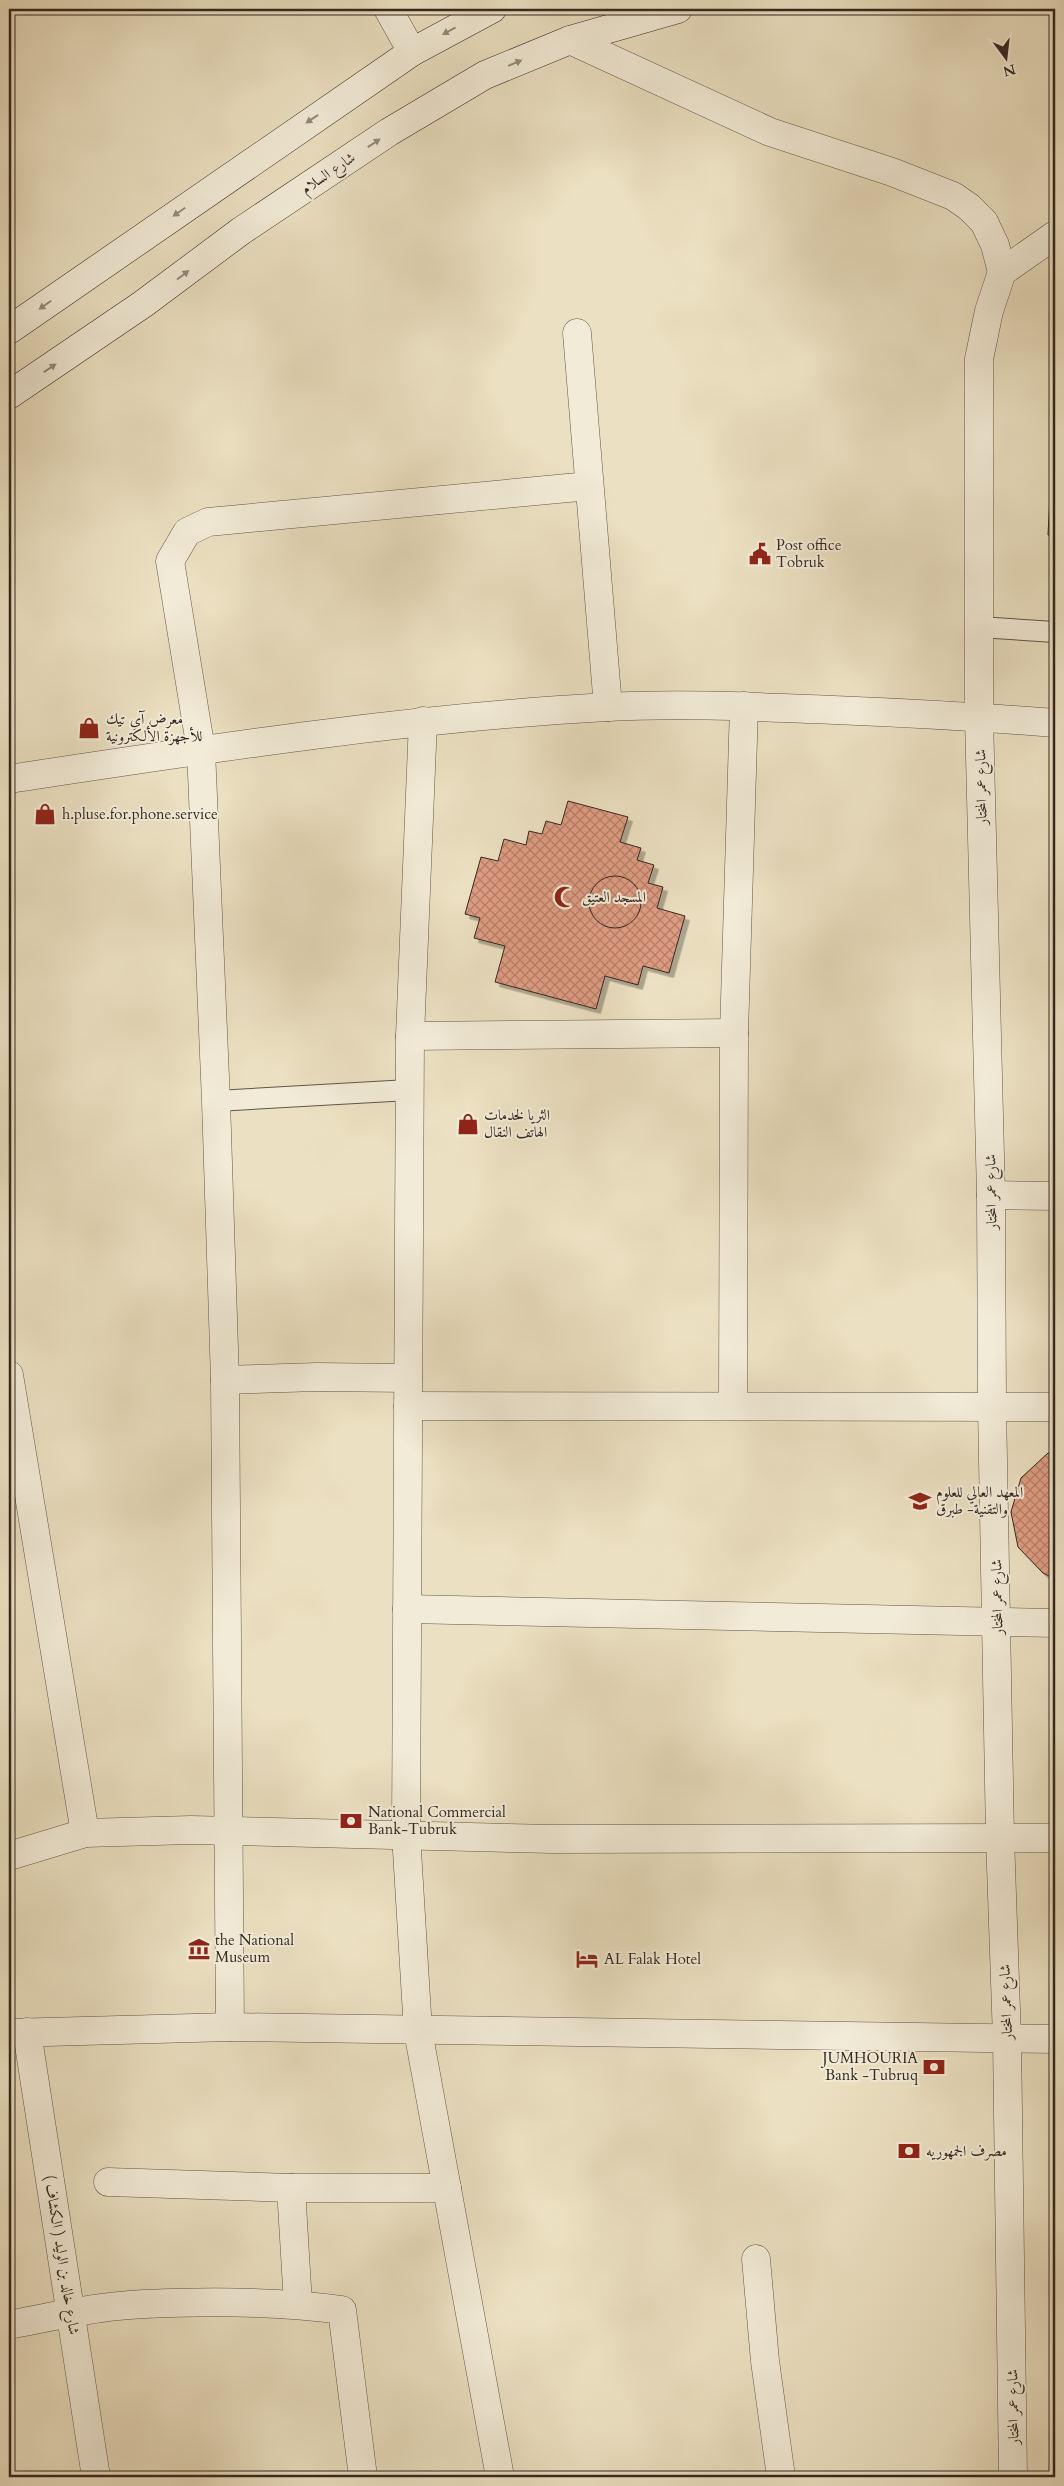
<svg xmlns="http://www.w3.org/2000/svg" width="1064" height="2486" font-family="Cardo,Amiri,serif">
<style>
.building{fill:url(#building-cross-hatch);stroke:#352823;filter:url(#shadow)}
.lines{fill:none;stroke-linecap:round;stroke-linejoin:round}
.service-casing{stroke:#62564a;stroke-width:22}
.minor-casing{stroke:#62564a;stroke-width:29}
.tertiary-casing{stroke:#62564a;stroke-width:29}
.secondary-casing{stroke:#352823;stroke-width:29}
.service{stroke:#f2ebd7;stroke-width:20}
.minor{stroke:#f2ebd7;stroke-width:28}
.tertiary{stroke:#f2ebd7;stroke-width:28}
.secondary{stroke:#f2ebd7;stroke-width:28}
.oneway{fill:#948a7d}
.labels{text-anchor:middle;stroke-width:4;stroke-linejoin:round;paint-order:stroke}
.street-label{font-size:15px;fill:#352823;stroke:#f2ebd7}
.poi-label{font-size:15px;fill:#352823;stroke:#f2ebd7;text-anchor:start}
</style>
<defs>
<pattern id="building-cross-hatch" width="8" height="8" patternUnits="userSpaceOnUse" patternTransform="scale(1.25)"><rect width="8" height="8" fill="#df9c82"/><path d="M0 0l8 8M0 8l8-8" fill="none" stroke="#b67f6a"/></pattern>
<filter id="shadow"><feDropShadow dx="4.5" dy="4.5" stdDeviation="0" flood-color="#0004"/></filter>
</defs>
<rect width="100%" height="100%" fill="#ebe0c1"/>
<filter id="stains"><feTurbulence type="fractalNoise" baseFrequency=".004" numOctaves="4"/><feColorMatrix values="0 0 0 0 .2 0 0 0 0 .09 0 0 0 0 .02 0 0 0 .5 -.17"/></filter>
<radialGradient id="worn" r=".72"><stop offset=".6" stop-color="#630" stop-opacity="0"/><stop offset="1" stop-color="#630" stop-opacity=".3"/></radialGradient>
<g class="building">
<polygon points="1055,399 1055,536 1048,535"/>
<polygon points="568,801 628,817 620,842 641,848 637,860 654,865 648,883 663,887 657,908 685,916 669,973 643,966 638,985 605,976 596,1009 495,982 505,946 474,938 480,918 465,914 481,857 498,861 504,839 526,845 529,831 542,834 546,821 561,825"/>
<circle cx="615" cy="902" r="26"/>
<polygon points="1055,1452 1055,1579 1043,1573 1018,1547 1011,1512 1021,1478 1048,1453"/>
</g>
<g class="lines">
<g class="service-casing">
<g id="service">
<polyline points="979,627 1055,632"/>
<polyline points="216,1101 409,1090"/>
</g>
</g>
<g class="minor-casing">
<g id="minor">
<polyline points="388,9 412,52"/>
<polyline points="570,40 770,132 892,172 953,196 969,207 984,222 995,245 1002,272"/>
<polyline points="577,333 608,707"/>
<polyline points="423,721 410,1036 406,1834 418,2031 500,2477"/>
<polyline points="410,1036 734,1033"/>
<polyline points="991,1195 1055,1196"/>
<polyline points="9,1375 85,1833"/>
<polyline points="225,1380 317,1377 408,1378"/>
<polyline points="408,1406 1055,1407"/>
<polyline points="733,1406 734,1033 744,706"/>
<polyline points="407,1609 1055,1623"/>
<polyline points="9,1856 85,1833 191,1830 552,1839 1055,1838"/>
<polyline points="230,2027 225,1380 216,1101 201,750 170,561 187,532 208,522 589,486"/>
<polyline points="27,2032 96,2477"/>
<polyline points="9,2033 230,2027 1055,2039"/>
<polyline points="108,2182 291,2188"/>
<polyline points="756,2259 765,2361 781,2477"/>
<polyline points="298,2304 291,2188 447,2188"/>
<path d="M9,2325C53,2316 99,2306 144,2304C209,2301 277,2301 342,2310L363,2477"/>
<polyline points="1013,2477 1007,2039 1000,1837 992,1406 991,1195 979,717 979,359 989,311 1002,272 1055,235"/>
</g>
</g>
<g class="tertiary-casing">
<path id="tertiary" d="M9,779C207,749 406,718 607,707C682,703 758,707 834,710C908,713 981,717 1055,723"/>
</g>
<g class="secondary-casing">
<g id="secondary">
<polyline points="9,330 412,52 492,9"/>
<polyline points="9,395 143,304 241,231 389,132 485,75 570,40 678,9"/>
</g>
</g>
<use href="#service" class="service"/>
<use href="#minor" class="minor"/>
<use href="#tertiary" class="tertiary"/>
<use href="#secondary" class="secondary"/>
</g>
<defs><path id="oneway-solid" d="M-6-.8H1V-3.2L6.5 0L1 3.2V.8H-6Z" transform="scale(1.25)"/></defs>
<g class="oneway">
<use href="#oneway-solid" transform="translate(449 31) rotate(151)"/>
<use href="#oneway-solid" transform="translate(515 63) rotate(-23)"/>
<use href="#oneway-solid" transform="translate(312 119) rotate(146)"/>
<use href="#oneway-solid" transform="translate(374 143) rotate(-34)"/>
<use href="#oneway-solid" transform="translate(179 212) rotate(145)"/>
<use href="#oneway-solid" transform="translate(183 275) rotate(-37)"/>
<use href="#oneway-solid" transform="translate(45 305) rotate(145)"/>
<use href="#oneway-solid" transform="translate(50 368) rotate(-34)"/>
</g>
<defs>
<g id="civic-bare" transform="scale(1.725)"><path d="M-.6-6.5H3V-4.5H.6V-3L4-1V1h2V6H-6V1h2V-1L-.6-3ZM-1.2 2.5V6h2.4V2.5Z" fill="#8f2418" stroke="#f2ebd7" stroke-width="2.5" paint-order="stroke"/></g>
<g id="shop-bare" transform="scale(1.725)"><path d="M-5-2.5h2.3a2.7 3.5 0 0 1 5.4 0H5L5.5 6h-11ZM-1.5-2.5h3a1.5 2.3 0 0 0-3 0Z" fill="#8f2418" stroke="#f2ebd7" stroke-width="2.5" paint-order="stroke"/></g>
<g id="mosque-bare" transform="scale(1.725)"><path d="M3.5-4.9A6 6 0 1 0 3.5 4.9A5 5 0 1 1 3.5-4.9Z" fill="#8f2418" stroke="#f2ebd7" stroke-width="2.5" paint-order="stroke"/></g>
<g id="university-bare" transform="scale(1.725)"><path d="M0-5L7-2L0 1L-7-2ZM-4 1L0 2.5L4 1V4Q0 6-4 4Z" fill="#8f2418" stroke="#f2ebd7" stroke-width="2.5" paint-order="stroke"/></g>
<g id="bank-bare" transform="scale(1.725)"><path d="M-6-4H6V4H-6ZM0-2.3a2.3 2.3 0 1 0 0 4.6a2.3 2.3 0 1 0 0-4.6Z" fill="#8f2418" stroke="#f2ebd7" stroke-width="2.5" paint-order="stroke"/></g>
<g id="museum-bare" transform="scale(1.725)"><path d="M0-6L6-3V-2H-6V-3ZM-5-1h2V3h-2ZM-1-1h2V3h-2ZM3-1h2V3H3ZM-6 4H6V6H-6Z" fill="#8f2418" stroke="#f2ebd7" stroke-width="2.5" paint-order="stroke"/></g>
<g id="hotel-bare" transform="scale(1.725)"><path d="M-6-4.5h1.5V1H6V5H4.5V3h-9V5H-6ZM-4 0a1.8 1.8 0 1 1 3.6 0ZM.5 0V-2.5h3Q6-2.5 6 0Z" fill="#8f2418" stroke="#f2ebd7" stroke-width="2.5" paint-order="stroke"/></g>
</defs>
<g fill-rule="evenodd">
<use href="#civic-bare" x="760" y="554"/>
<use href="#shop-bare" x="89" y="728"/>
<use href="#shop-bare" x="45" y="814"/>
<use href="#mosque-bare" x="565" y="897"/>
<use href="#shop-bare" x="468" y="1124"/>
<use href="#university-bare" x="920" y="1501"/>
<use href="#bank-bare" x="351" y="1821"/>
<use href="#museum-bare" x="199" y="1949"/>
<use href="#hotel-bare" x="587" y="1959"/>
<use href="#bank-bare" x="934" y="2067"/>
<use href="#bank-bare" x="909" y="2151"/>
</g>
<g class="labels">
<g class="street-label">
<text transform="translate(328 173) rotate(-34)" y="5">شارع السلام</text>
<text transform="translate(981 787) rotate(-91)" y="5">شارع عمر المختار</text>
<text transform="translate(991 1192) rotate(-91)" y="5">شارع عمر المختار</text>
<text transform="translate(997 1597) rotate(-91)" y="5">شارع عمر المختار</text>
<text transform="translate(1006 2002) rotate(-92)" y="5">شارع عمر المختار</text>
<text transform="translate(62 2255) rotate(81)" y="5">شارع خالد بن الوليد ( الكشاف )</text>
<text transform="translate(1013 2407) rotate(-91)" y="5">شارع عمر المختار</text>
</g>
<g class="poi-label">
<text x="776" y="550">Post office<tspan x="776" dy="17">Tobruk</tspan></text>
<text x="106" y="724">معرض آي تيك<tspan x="106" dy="17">للأجهزة الألكترونية</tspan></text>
<text x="62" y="819">h.pluse.for.phone.service</text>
<text x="582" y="902">المسجد العتيق</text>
<text x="484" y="1120">الثريا لخدمات<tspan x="484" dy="17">الهاتف النقال</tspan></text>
<text x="936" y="1497">المعهد العالي للعلوم<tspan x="936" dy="17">والتقنية- طبرق</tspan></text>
<text x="368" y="1817">National Commercial<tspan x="368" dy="17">Bank-Tubruk</tspan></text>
<text x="215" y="1945">the National<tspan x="215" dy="17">Museum</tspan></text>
<text x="604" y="1964">AL Falak Hotel</text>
<text x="918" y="2063" text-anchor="end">JUMHOURIA<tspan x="918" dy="17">Bank -Tubruq</tspan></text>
<text x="926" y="2156">مصرف الجمهوريه</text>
</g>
</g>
<rect width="1064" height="2486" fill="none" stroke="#ebe0c1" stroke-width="30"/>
<rect x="10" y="10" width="1044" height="2466" fill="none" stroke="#352823" stroke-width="2.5"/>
<rect x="15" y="15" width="1034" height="2456" fill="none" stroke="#352823"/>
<g transform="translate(1006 58) rotate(165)" stroke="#f2ebd7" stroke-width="4" paint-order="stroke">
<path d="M0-4L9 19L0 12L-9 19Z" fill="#352823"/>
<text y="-8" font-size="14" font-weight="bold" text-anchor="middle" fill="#352823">N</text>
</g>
<rect width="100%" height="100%" filter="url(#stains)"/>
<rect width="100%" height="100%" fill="url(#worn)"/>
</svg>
